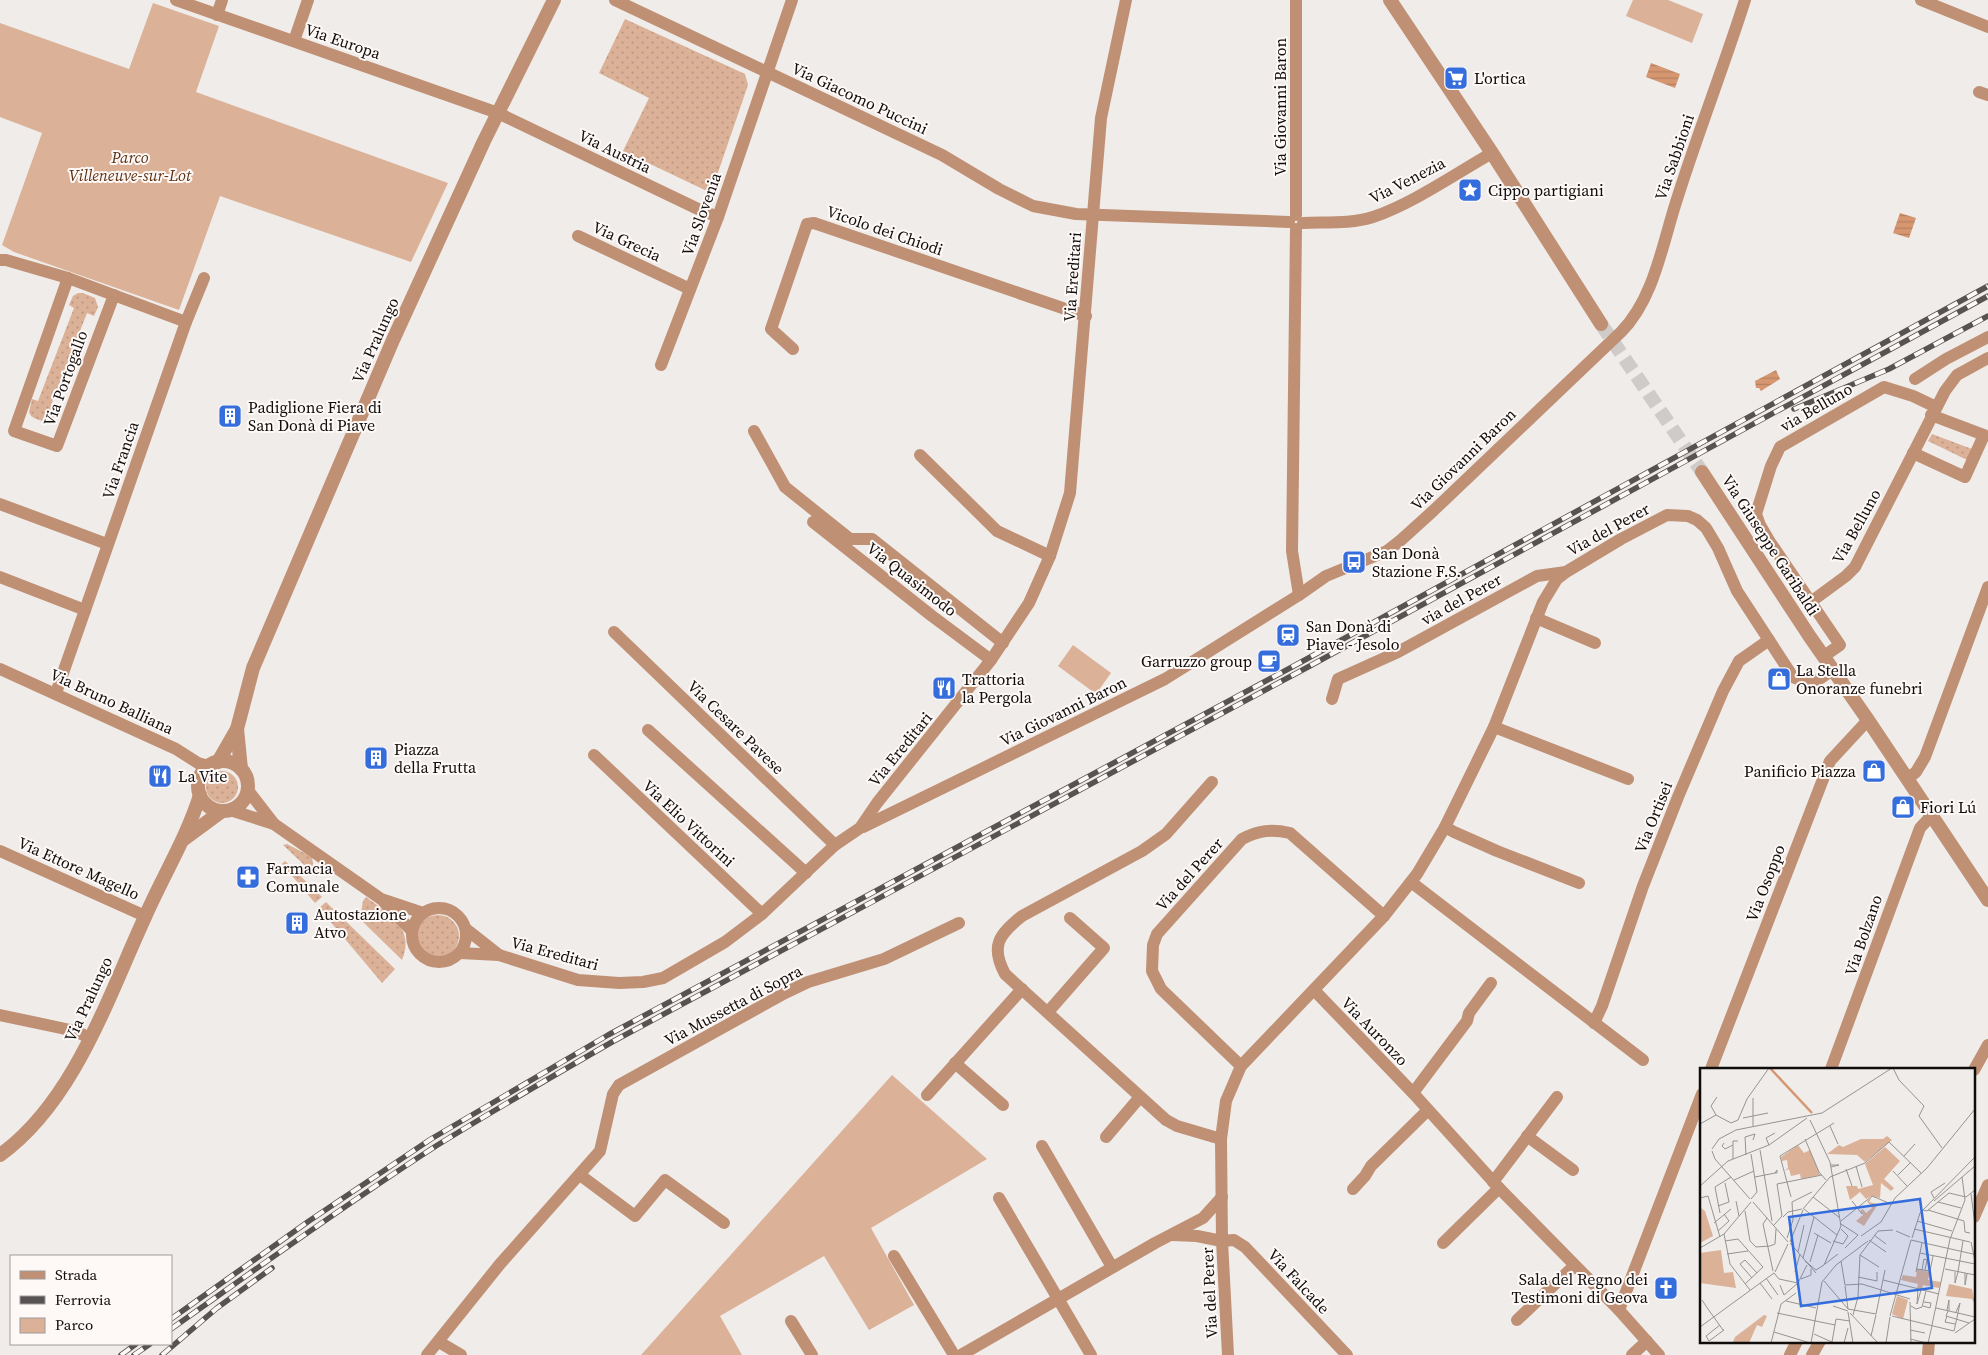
<svg xmlns="http://www.w3.org/2000/svg" width="1988" height="1355" font-family="'Source Serif 4',serif">
<style>
.grass{fill:url(#grass-dots)}
.park{fill:#dbb198}
.water{fill:url(#water-rules)}
.lines{fill:none;stroke-linecap:round;stroke-linejoin:round}
.tertiary-tunnel{stroke:#cecbc9;stroke-width:14;stroke-dasharray:14 7;stroke-linecap:butt}
.minor{stroke:#bf9074;stroke-width:12}
.tertiary{stroke:#bf9074;stroke-width:14}
.rail-casing{stroke:#565352;stroke-width:5.5}
.rail{stroke:#fef9f7;stroke-width:4;stroke-dasharray:11;stroke-linecap:butt}
.labels{text-anchor:middle;stroke-width:4;stroke-linejoin:round;paint-order:stroke}
.street-label{font-size:16px;fill:#0f0d0c;stroke:#fef9f7}
.poi-label{font-size:16px;fill:#0f0d0c;stroke:#fef9f7;text-anchor:start}
.park-label{font-size:16px;font-style:italic;fill:#5c3215;stroke:#fef9f7}
.inset-river{fill:none;stroke:#d69670;stroke-width:2.5}
.inset-road{fill:none;stroke:#969391;stroke-width:1}
.view{fill:#356edc;fill-opacity:0.15;stroke:#356edc;stroke-width:2.5}
.inset-edge{fill:none;stroke:#0f0d0c;stroke-width:2.5}
</style>
<defs>
<pattern id="grass-dots" width="8" height="8" patternUnits="userSpaceOnUse" patternTransform="scale(1.25)"><rect width="8" height="8" fill="#dbb198"/><path d="M2 2h.1M6 6h.1" fill="none" stroke="#bb9782" stroke-width="1.8" stroke-linecap="round"/></pattern>
<pattern id="water-rules" width="6" height="5" patternUnits="userSpaceOnUse" patternTransform="scale(1.25)"><rect width="6" height="5" fill="#d69670"/><path d="M0 2.5h6" fill="none" stroke="#b68060"/></pattern>
</defs>
<rect width="100%" height="100%" fill="#f0ecea"/>
<g class="grass">
<polygon points="625,19 745,74 748,85 711,193 623,151 649,98 599,73"/>
<path d="M78,293H83L95,298L98,307L94,316L87,313L51,405L59,409C54,423 43,424 31,416L29,412L32,399L38,401L74,308L69,305L73,296Z"/>
<polygon points="1932,434 1972,449 1967,460 1928,441"/>
<circle cx="222" cy="787" r="16"/>
<polygon points="287,844 312,857 313,865 317,868 317,877 283,845"/>
<polygon points="285,861 322,897 315,903 282,864"/>
<path d="M366,897C387,913 416,928 402,960L360,919L363,901Z"/>
<polygon points="326,902 395,969 382,983 319,908"/>
<circle cx="438" cy="936" r="21"/>
</g>
<g class="park">
<polygon points="1633,0 1668,0 1703,14 1692,43 1626,16"/>
<polygon points="153,3 219,26 196,92 448,183 411,262 220,196 179,310 14,252 2,245 42,133 0,117 0,23 129,69"/>
<polygon points="1073,645 1111,673 1096,694 1058,666"/>
<polygon points="892,1075 987,1159 871,1228 914,1305 869,1330 824,1256 720,1316 742,1355 641,1355"/>
</g>
<g class="water">
<polygon points="1651,63 1680,74 1675,88 1646,77"/>
<polygon points="1900,213 1916,218 1909,238 1893,233"/>
<polygon points="1776,370 1780,379 1761,391 1759,388 1756,388 1755,381"/>
</g>
<g class="lines">
<polyline class="tertiary-tunnel" points="1601,324 1702,472"/>
<g class="minor">
<polyline points="176,0 498,113 698,209 718,217"/>
<polyline points="615,0 942,155 999,189 1033,206 1076,214 1289,222"/>
<polyline points="1921,0 1988,27"/>
<polyline points="217,15 222,0"/>
<polyline points="294,41 308,0"/>
<polyline points="1979,92 1988,95"/>
<polyline points="1296,215 1296,0"/>
<path d="M1303,223C1326,222 1351,224 1373,217C1412,204 1455,174 1492,153"/>
<polyline points="1296,229 1292,551 1299,595"/>
<polyline points="578,236 690,289"/>
<polyline points="0,260 6,260 68,278 186,322"/>
<polyline points="68,278 14,431 57,446 114,295"/>
<polyline points="793,349 771,329 807,224 814,223 1086,316"/>
<polyline points="661,365 718,217 792,0"/>
<polyline points="1915,379 1946,359 1988,337"/>
<polyline points="754,431 785,487 850,539 872,539 1003,643"/>
<polyline points="1913,453 1965,477 1984,435 1931,415"/>
<polyline points="920,455 997,531 1050,556"/>
<polyline points="0,504 107,544"/>
<polyline points="813,522 932,616 991,660"/>
<polyline points="0,577 85,610"/>
<polyline points="1812,601 1846,576 1855,567 1945,391 1957,375 1988,358"/>
<polyline points="1536,618 1595,643"/>
<polyline points="614,632 835,845"/>
<polyline points="1824,656 1840,645 1770,542 1760,525 1756,514 1771,466 1780,447 1884,387 1913,396 1936,407"/>
<polyline points="0,669 176,749 198,763 208,766"/>
<polyline points="56,693 186,322 204,278"/>
<polyline points="1332,699 1338,679 1398,652 1537,576 1566,572"/>
<polyline points="1494,727 1628,779"/>
<polyline points="648,730 806,873"/>
<polyline points="594,755 762,914"/>
<polyline points="1907,779 1916,772 1925,757 1988,587"/>
<path d="M1212,782L1166,834L1142,851L1022,916C999,934 990,946 1005,974L1166,1120L1177,1126L1221,1139"/>
<polyline points="247,789 274,824"/>
<polyline points="230,810 274,824 381,899 423,913"/>
<path d="M863,827L1165,679L1299,595L1326,576L1387,551L1401,540L1433,511L1621,332C1655,298 1663,240 1678,196C1699,130 1724,66 1745,0"/>
<polyline points="1445,827 1454,832 1497,851 1579,883"/>
<polyline points="0,851 145,916"/>
<polyline points="1411,882 1643,1060"/>
<polyline points="384,902 412,931"/>
<circle cx="439" cy="935" r="27"/>
<polyline points="466,929 499,955"/>
<polyline points="460,953 499,955 578,980 619,983 643,982 663,978 725,942 762,914 835,845 860,828 877,803 991,660 1029,603 1050,556 1070,493 1101,118 1126,0"/>
<polyline points="1314,990 1413,1093 1499,1188 1619,1310 1659,1355"/>
<polyline points="1048,1012 1104,948 1070,918"/>
<polyline points="0,1015 75,1031 90,1038"/>
<polyline points="1594,1023 1602,1006 1643,886 1678,797 1723,691 1739,661 1769,640"/>
<polyline points="955,1063 1003,1105"/>
<path d="M1241,1066L1161,989L1152,971L1153,945L1157,934L1242,839C1259,830 1272,829 1290,833L1384,916"/>
<polyline points="1711,1069 1830,761 1868,720"/>
<polyline points="1831,1069 1920,828 1932,815"/>
<polyline points="1974,1070 1988,1045"/>
<polyline points="1413,1093 1467,1021 1469,1013 1491,983"/>
<polyline points="927,1095 1022,989"/>
<polyline points="1527,1136 1573,1170"/>
<polyline points="1106,1137 1140,1097"/>
<polyline points="1042,1146 1112,1267"/>
<polyline points="580,1175 635,1216 665,1180 724,1223"/>
<polyline points="1493,1182 1557,1097"/>
<polyline points="1353,1189 1365,1176 1371,1166 1428,1110"/>
<polyline points="999,1198 1091,1355"/>
<polyline points="1974,1217 1988,1185"/>
<polyline points="1172,1235 1197,1236 1222,1241 1234,1240 1245,1247 1347,1355"/>
<polyline points="1443,1243 1499,1188"/>
<polyline points="894,1256 954,1355"/>
<polyline points="1619,1310 1702,1094"/>
<polyline points="1517,1320 1574,1266"/>
<polyline points="791,1321 812,1355"/>
<polyline points="439,1342 461,1355"/>
<polyline points="427,1355 500,1264 600,1151 613,1094 619,1085 785,993 808,982 884,959 959,923"/>
<polyline points="961,1355 1155,1243 1203,1218 1222,1197"/>
<path d="M1228,1355L1222,1241L1221,1139L1226,1101L1241,1066L1384,916L1417,874L1445,827L1494,727L1543,602L1557,579L1566,572L1621,539L1667,515L1688,516L1697,520L1706,528L1718,548L1737,591L1793,677C1812,686 1817,682 1833,669"/>
<polyline points="1632,1355 1647,1341"/>
<polyline points="1790,1355 1797,1341"/>
<polyline points="1812,1355 1820,1341"/>
<polyline points="1928,1355 1929,1341"/>
</g>
<g class="tertiary">
<polyline points="1390,0 1492,153 1601,324"/>
<polyline points="1702,472 1810,637 1868,720 1988,900"/>
<polyline points="237,729 241,769"/>
<circle cx="223" cy="786" r="25"/>
<polyline points="218,762 237,729 253,668 393,340 484,141 554,0"/>
<polyline points="184,839 222,811"/>
<path d="M0,1155C74,1102 108,997 145,917C163,876 187,837 200,795"/>
</g>
<g class="rail-casing">
<g id="rail">
<polyline points="1794,409 1889,369 1988,316"/>
<polyline points="1810,414 1845,394"/>
<polyline points="171,1319 309,1221 431,1139 608,1035 1303,661 1988,286"/>
<path d="M171,1329C259,1267 346,1204 436,1146C494,1110 553,1076 612,1042L1308,667L1988,296"/>
<polyline points="121,1355 136,1344"/>
<polyline points="134,1355 150,1344"/>
<polyline points="162,1355 217,1308 272,1268"/>
</g>
</g>
<use href="#rail" class="rail"/>
</g>
<defs>
<g id="supermarket-square" transform="scale(1.25)"><rect x="-9" y="-9" width="18" height="18" rx="4" fill="#356edc" stroke="#fef9f7"/><path d="M-6-5.5h2.5l.6 2H6L4.5 2H-2.5L-4.4-4H-6ZM-1.5 3.2a1.3 1.3 0 1 0 .1 0ZM3 3.2a1.3 1.3 0 1 0 .1 0Z" fill="#fff"/></g>
<g id="sight-square" transform="scale(1.25)"><rect x="-9" y="-9" width="18" height="18" rx="4" fill="#356edc" stroke="#fef9f7"/><path d="M0-6L1.8-2.2L6-1.7L2.9 1.2L3.7 5.4L0 3.3L-3.7 5.4L-2.9 1.2L-6-1.7L-1.8-2.2Z" fill="#fff"/></g>
<g id="building-square" transform="scale(1.25)"><rect x="-9" y="-9" width="18" height="18" rx="4" fill="#356edc" stroke="#fef9f7"/><path d="M-4-6H4V6H1V3H-1V6H-4ZM-2.5-4.3h1.7v1.8h-1.7ZM.8-4.3h1.7v1.8H.8ZM-2.5-1h1.7V.8h-1.7ZM.8-1h1.7V.8H.8Z" fill="#fff"/></g>
<g id="bus-square" transform="scale(1.25)"><rect x="-9" y="-9" width="18" height="18" rx="4" fill="#356edc" stroke="#fef9f7"/><path d="M-5-6H5V4H4V6H2V4H-2V6H-4V4H-5ZM-3.5-4V0h7V-4ZM-3.5 1.2v1.5H-2V1.2ZM2 1.2v1.5H3.5V1.2Z" fill="#fff"/></g>
<g id="station-square" transform="scale(1.25)"><rect x="-9" y="-9" width="18" height="18" rx="4" fill="#356edc" stroke="#fef9f7"/><path d="M-3-6H3Q5-6 5-4V2Q5 4 3 4L4.5 6H3L1.5 4h-3L-3 6H-4.5L-3 4Q-5 4-5 2V-4Q-5-6-3-6ZM-3.5-4v3h7v-3ZM-3.5 1v1.5H-2V1ZM2 1v1.5H3.5V1Z" fill="#fff"/></g>
<g id="cafe-square" transform="scale(1.25)"><rect x="-9" y="-9" width="18" height="18" rx="4" fill="#356edc" stroke="#fef9f7"/><path d="M-5.5-4.5H6V0H3Q3 3.5 0 3.5H-2.5Q-5.5 3.5-5.5 0ZM3-3.2v2h1.7v-2ZM-6 4.5H4V6H-6Z" fill="#fff"/></g>
<g id="shop-square" transform="scale(1.25)"><rect x="-9" y="-9" width="18" height="18" rx="4" fill="#356edc" stroke="#fef9f7"/><path d="M-5-2.5h2.3a2.7 3.5 0 0 1 5.4 0H5L5.5 6h-11ZM-1.5-2.5h3a1.5 2.3 0 0 0-3 0Z" fill="#fff"/></g>
<g id="restaurant-square" transform="scale(1.25)"><rect x="-9" y="-9" width="18" height="18" rx="4" fill="#356edc" stroke="#fef9f7"/><path d="M-5-6h1v4h1v-4h1v4h1v-4h1v5L-1.5 .5V6h-2V.5L-5-1ZM5-6V6H3V1.5H1.5Q1.5-4 5-6Z" fill="#fff"/></g>
<g id="pharmacy-square" transform="scale(1.25)"><rect x="-9" y="-9" width="18" height="18" rx="4" fill="#356edc" stroke="#fef9f7"/><path d="M-2-6h4v4h4v4h-4v4h-4v-4h-4v-4h4Z" fill="#fff"/></g>
<g id="church-square" transform="scale(1.25)"><rect x="-9" y="-9" width="18" height="18" rx="4" fill="#356edc" stroke="#fef9f7"/><path d="M-1.2-6h2.4v3.5h3.3v2.4h-3.3V6h-2.4V-.1h-3.3v-2.4h3.3Z" fill="#fff"/></g>
</defs>
<g fill-rule="evenodd">
<use href="#supermarket-square" x="1456" y="78"/>
<use href="#sight-square" x="1470" y="190"/>
<use href="#building-square" x="230" y="416"/>
<use href="#bus-square" x="1354" y="562"/>
<use href="#station-square" x="1288" y="635"/>
<use href="#cafe-square" x="1269" y="661"/>
<use href="#shop-square" x="1779" y="679"/>
<use href="#restaurant-square" x="944" y="688"/>
<use href="#building-square" x="376" y="758"/>
<use href="#shop-square" x="1874" y="771"/>
<use href="#restaurant-square" x="160" y="776"/>
<use href="#shop-square" x="1903" y="807"/>
<use href="#pharmacy-square" x="248" y="877"/>
<use href="#building-square" x="297" y="923"/>
<use href="#church-square" x="1666" y="1288"/>
</g>
<g class="labels">
<g class="street-label">
<text transform="translate(343 41) rotate(19)" y="6">Via Europa</text>
<text transform="translate(860 98) rotate(25)" y="6">Via Giacomo Puccini</text>
<text transform="translate(1280 107) rotate(-90)" y="6">Via Giovanni Baron</text>
<text transform="translate(615 151) rotate(26)" y="6">Via Austria</text>
<text transform="translate(1674 157) rotate(-71)" y="6">Via Sabbioni</text>
<text transform="translate(1407 180) rotate(-27)" y="6">Via Venezia</text>
<text transform="translate(701 214) rotate(-70)" y="6">Via Slovenia</text>
<text transform="translate(885 230) rotate(19)" y="6">Vicolo dei Chiodi</text>
<text transform="translate(627 241) rotate(25)" y="6">Via Grecia</text>
<text transform="translate(1072 277) rotate(-86)" y="6">Via Ereditari</text>
<text transform="translate(375 340) rotate(-66)" y="6">Via Pralungo</text>
<text transform="translate(65 378) rotate(-70)" y="6">Via Portogallo</text>
<text transform="translate(1816 407) rotate(-30)" y="6">via Belluno</text>
<text transform="translate(1463 459) rotate(-44)" y="6">Via Giovanni Baron</text>
<text transform="translate(120 460) rotate(-71)" y="6">Via Francia</text>
<text transform="translate(1856 526) rotate(-61)" y="6">Via Belluno</text>
<text transform="translate(1608 529) rotate(-29)" y="6">Via del Perer</text>
<text transform="translate(1771 545) rotate(57)" y="6">Via Giuseppe Garibaldi</text>
<text transform="translate(912 579) rotate(38)" y="6">Via Quasimodo</text>
<text transform="translate(1461 599) rotate(-29)" y="6">via del Perer</text>
<text transform="translate(112 701) rotate(25)" y="6">Via Bruno Balliana</text>
<text transform="translate(1063 711) rotate(-26)" y="6">Via Giovanni Baron</text>
<text transform="translate(736 727) rotate(44)" y="6">Via Cesare Pavese</text>
<text transform="translate(900 749) rotate(-51)" y="6">Via Ereditari</text>
<text transform="translate(1653 817) rotate(-68)" y="6">Via Ortisei</text>
<text transform="translate(689 823) rotate(43)" y="6">Via Elio Vittorini</text>
<text transform="translate(79 868) rotate(24)" y="6">Via Ettore Magello</text>
<text transform="translate(1189 874) rotate(-48)" y="6">Via del Perer</text>
<text transform="translate(1765 883) rotate(-69)" y="6">Via Osoppo</text>
<text transform="translate(1863 935) rotate(-71)" y="6">Via Bolzano</text>
<text transform="translate(555 953) rotate(15)" y="6">Via Ereditari</text>
<text transform="translate(88 999) rotate(-65)" y="6">Via Pralungo</text>
<text transform="translate(733 1005) rotate(-28)" y="6">Via Mussetta di Sopra</text>
<text transform="translate(1375 1031) rotate(46)" y="6">Via Auronzo</text>
<text transform="translate(1299 1281) rotate(47)" y="6">Via Falcade</text>
<text transform="translate(1209 1293) rotate(-93)" y="6">Via del Perer</text>
</g>
<g class="poi-label">
<text x="1474" y="84">L'ortica</text>
<text x="1488" y="196">Cippo partigiani</text>
<text x="248" y="413">Padiglione Fiera di<tspan x="248" dy="18">San Donà di Piave</tspan></text>
<text x="1372" y="559">San Donà<tspan x="1372" dy="18">Stazione F.S.</tspan></text>
<text x="1306" y="632">San Donà di<tspan x="1306" dy="18">Piave - Jesolo</tspan></text>
<text x="1252" y="667" text-anchor="end">Garruzzo group</text>
<text x="1796" y="676">La Stella<tspan x="1796" dy="18">Onoranze funebri</tspan></text>
<text x="962" y="685">Trattoria<tspan x="962" dy="18">la Pergola</tspan></text>
<text x="394" y="755">Piazza<tspan x="394" dy="18">della Frutta</tspan></text>
<text x="1856" y="777" text-anchor="end">Panificio Piazza</text>
<text x="178" y="782">La Vite</text>
<text x="1920" y="813">Fiori Lú</text>
<text x="266" y="874">Farmacia<tspan x="266" dy="18">Comunale</tspan></text>
<text x="314" y="920">Autostazione<tspan x="314" dy="18">Atvo</tspan></text>
<text x="1648" y="1285" text-anchor="end">Sala del Regno dei<tspan x="1648" dy="18">Testimoni di Geova</tspan></text>
</g>
<g class="park-label">
<text x="130" y="163">Parco<tspan x="130" dy="18">Villeneuve-sur-Lot</tspan></text>
</g>
</g>
<g transform="translate(1700 1068)">
<rect width="275" height="275" fill="#f0ecea"/>
<path d="M187,68L192,72L165,94L157,87L127,86L139,77L143,79L161,71H183ZM98,77L104,85L110,82L120,107L101,111L100,106L91,108L89,101L84,103L88,100L87,92L82,93L81,89ZM185,79L200,93L184,111L194,120L191,123L181,115L180,130L171,128L166,131L160,124L150,132L146,118H157L158,121L173,117L165,96ZM172,129L169,134L178,136L164,158L156,153L163,147L160,143L163,141L166,145L172,140L167,133ZM1,140L5,143L13,168L0,175ZM21,182L24,205L33,204L36,220L0,215V185ZM217,201L230,204L228,212L241,214L239,220L223,217L222,221L217,220L218,216L201,212L203,207L216,209ZM249,216L272,221L275,236L272,231L246,228ZM197,228L208,232L203,251L192,246ZM64,247L67,248L62,259L57,257L49,275H28L33,274L35,269Z" fill="#dbb198"/>
<path class="inset-river" d="M70,0L112,45"/>
<path class="inset-road" d="M193,0L199,12L224,38L219,48L242,80M16,47L11,38L17,29M43,50L68,45M0,56L16,47L31,55L38,52L47,31L69,0M53,58V30M130,58L138,76M105,71L119,104L126,112M24,75L22,78L25,81L33,77M69,77L66,70L75,65M12,81L19,71L36,62L122,45L192,0M60,82L72,153M12,83L15,91L50,131M51,86L57,124L51,131M46,87L45,69L55,66L53,72M204,88L215,76M33,91V73H38M131,97H139L131,99M156,98L162,119M146,101L152,118M193,103L207,118M198,107L211,94M55,109L75,105L77,102V105H75M34,112L54,103M0,118L28,93L69,77L107,50M271,126L275,157M91,129L80,88L134,55M113,129L140,150M0,130L8,128L20,169M234,130L231,124L245,115M36,133L39,148M152,133L162,146M234,133L275,98M53,134L88,174M238,134L261,140M18,138L29,134L25,115M103,141L130,109L165,95L189,74L221,105M104,141L137,167M223,142L227,143L249,125L266,129L275,122M228,142L264,153L265,164L270,165M45,143L50,173L56,179L70,178M20,145L15,119L31,109M83,149L88,144L102,141M67,150L63,156L73,203M141,153L172,128L191,136M217,153L252,163M14,155L31,141M141,156L158,167L145,180M74,157L82,148L77,116L122,107M214,161L270,174M18,163L29,153L24,146M196,163L210,169M114,165L131,175M24,166L30,196L50,222M174,167L186,176M161,168L181,154L195,130L227,100L275,41M87,170L93,152L92,134L112,124M212,170L220,145L275,89M169,172L186,184M211,172L273,186M25,173L38,171L63,199L45,216M133,173L143,176L148,168L141,161M90,174L103,142M271,174L275,193M90,175L116,205M70,178L75,176L76,161M0,180L24,166L51,134M98,184L104,157M220,185L275,196M27,186L48,183M160,187L179,199M103,190L114,149M105,193L116,202L124,197L141,158L130,94L110,52M141,193L145,217M110,194L118,167M125,196L138,186M217,201L230,203L233,188M245,201L275,207M222,202L224,191L227,192L225,202M75,204L88,176M95,204L100,186M216,204L222,175M255,204V215L258,204M258,204L263,173M74,205L79,211L98,215L107,197M265,205V217L267,206M158,209L177,213V204M52,210L40,196L45,192L57,205M66,210L78,227M101,211L111,207V201M183,212L239,226M124,213L148,241L176,246M60,215L72,231M80,217L84,227L98,215M145,217L162,216L210,231M145,218L148,241M218,221L217,236L221,222M2,232L8,241L23,262H24L9,273L6,268L20,257M86,233L116,240M210,234L211,275M133,238L148,243M211,238L216,241L222,239L226,223M223,238L230,240L231,235L224,234M236,240L275,249M247,242L249,232V243M248,243L246,248L269,255M148,244L153,275M256,244L260,235L258,245M77,245L135,257M150,245L178,275M176,246L185,202M153,247L158,229L160,187L178,163L193,162M190,248L211,172M192,248L254,263M247,248L245,254L255,256M232,257L250,171L265,132L262,109M0,259L74,205M210,262L225,265M254,263L258,245M74,264L110,275M255,265L275,251M114,266L134,275M171,268L176,247M210,271L227,275M132,274L136,251L150,253M71,275L81,236L96,225M111,275L122,214L136,197L168,173M144,275L148,260M186,275L190,249M228,275L232,258"/>
<path class="view" d="M220,131L232,220L101,238L89,149Z"/>
<rect width="275" height="275" class="inset-edge"/>
</g>
<rect x="10" y="1255" width="162" height="90" fill="#fef9f7" stroke="#9e9b99"/>
<rect x="20" y="1271" width="25" height="8" fill="#bf9074" stroke="#9e9b99"/>
<text x="55" y="1280" font-size="15" fill="#0f0d0c">Strada</text>
<rect x="20" y="1296" width="25" height="8" fill="#565352" stroke="#9e9b99"/>
<text x="55" y="1305" font-size="15" fill="#0f0d0c">Ferrovia</text>
<rect x="20" y="1318" width="25" height="15" fill="#dbb198" stroke="#9e9b99"/>
<text x="55" y="1330" font-size="15" fill="#0f0d0c">Parco</text>
</svg>
